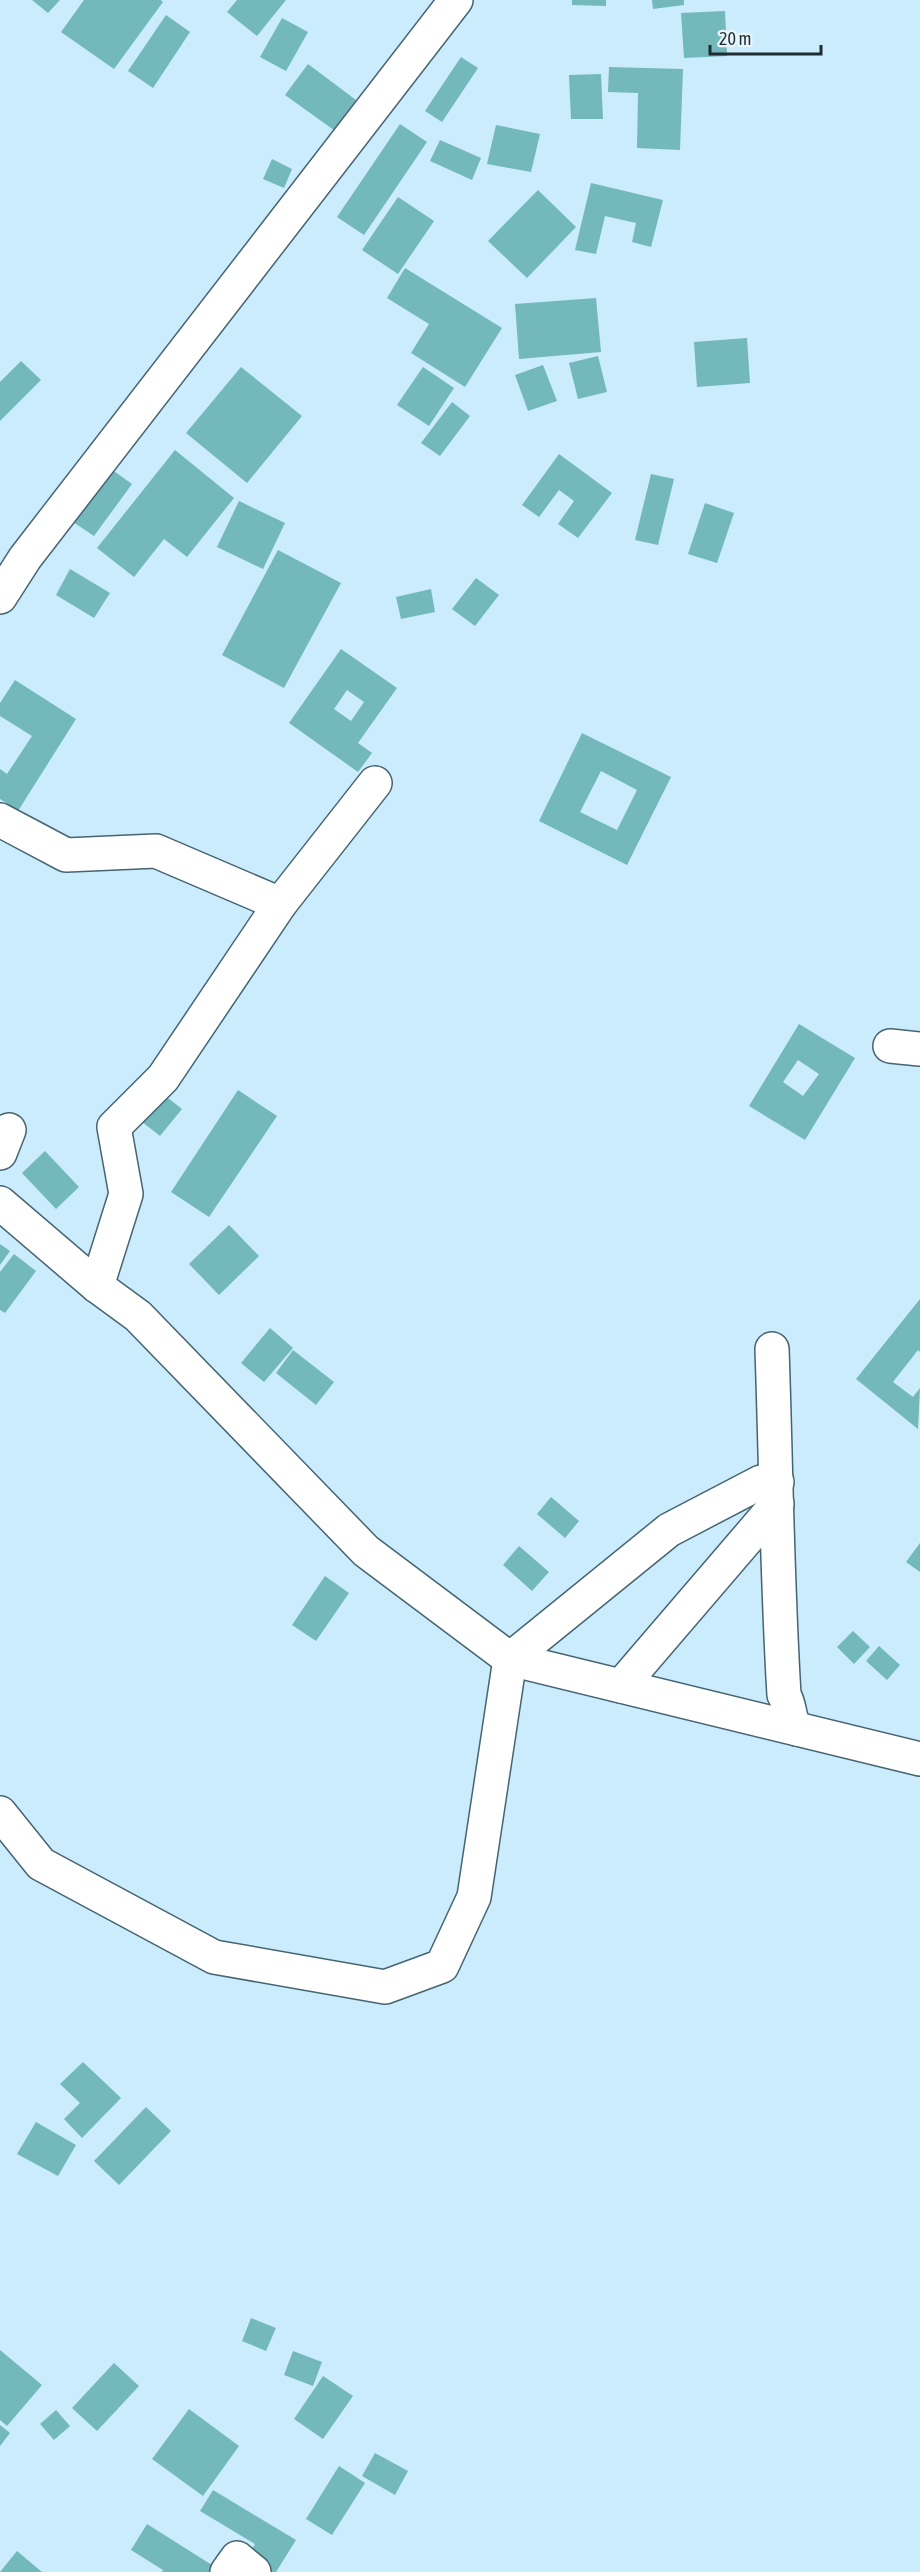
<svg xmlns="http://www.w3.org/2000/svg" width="920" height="2572" font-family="'Asap Condensed',sans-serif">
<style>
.building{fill:#73b8ba;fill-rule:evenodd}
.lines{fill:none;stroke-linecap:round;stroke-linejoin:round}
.minor-casing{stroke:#466471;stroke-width:36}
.minor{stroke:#fff;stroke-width:33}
</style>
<rect width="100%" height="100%" fill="#cbecfc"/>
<g class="building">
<polygon points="32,0 60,0 48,13"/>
<polygon points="84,0 161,0 163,2 114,69 61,32"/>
<polygon points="237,0 286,0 257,36 227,12"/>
<polygon points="572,0 606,0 606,6 572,5"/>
<polygon points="652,0 684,0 684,5 653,9"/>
<polygon points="725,11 727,56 684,58 681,13"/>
<polygon points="166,15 190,32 153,88 128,71"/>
<polygon points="282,18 308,32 286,71 260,57"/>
<polygon points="461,57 478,68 442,122 425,111"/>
<polygon points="308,64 360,103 338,133 285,95"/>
<polygon points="609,67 683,69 680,150 637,148 638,93 608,92"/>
<polygon points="601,74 603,119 571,119 569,75"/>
<polygon points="400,124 427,142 364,235 337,217"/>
<polygon points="496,125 540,134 531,172 487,164"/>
<polygon points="440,140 481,158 472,180 430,161"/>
<polygon points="272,159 292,169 284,188 263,179"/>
<polygon points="591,183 663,200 651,247 632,242 636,223 605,216 596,254 575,250"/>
<polygon points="538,190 576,227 527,278 488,241"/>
<polygon points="398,197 434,221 398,274 362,250"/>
<polygon points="405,268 502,328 465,387 411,353 429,324 387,298"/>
<polygon points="596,298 601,352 519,359 515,304"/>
<polygon points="747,338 750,383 697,387 694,342"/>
<polygon points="598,356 607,392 578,399 569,363"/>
<polygon points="21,361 41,380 0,421 0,382"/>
<polygon points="543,365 557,401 528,411 515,375"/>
<polygon points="241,367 302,416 247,483 186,433"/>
<polygon points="423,367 454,388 429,426 397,405"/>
<polygon points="452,402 470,416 440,456 421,443"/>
<polygon points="175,450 234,498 187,557 164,539 134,577 97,548"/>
<polygon points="559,454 612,493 578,538 558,524 574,501 559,490 539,517 522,505"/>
<polygon points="111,469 132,484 94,536 73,522"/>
<polygon points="651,474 674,479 658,545 635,540"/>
<polygon points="239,501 285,523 263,569 217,547"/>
<polygon points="705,503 734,513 717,563 688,554"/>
<polygon points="278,550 341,583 284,688 222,655"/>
<polygon points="70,569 110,593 94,618 56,595"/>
<polygon points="476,578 499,595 475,626 452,609"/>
<polygon points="431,589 435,612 401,619 396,597"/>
<path d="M341,649L397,688L358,743L372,753L358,772L289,723ZM347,690L364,702L351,721L334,709Z"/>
<polygon points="15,680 76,719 18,811 0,799 0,769 7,774 32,736 0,716 0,703"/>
<path d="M582,733L671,777L627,865L539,821ZM601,771L637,790L617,830L580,812Z"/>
<path d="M799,1024L855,1058L805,1140L749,1106ZM798,1060L819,1074L803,1096L783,1082Z"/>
<polygon points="238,1090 277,1116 209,1217 171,1192"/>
<polygon points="159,1091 182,1109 160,1136 137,1118"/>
<polygon points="45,1151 79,1187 56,1209 22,1173"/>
<polygon points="229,1225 259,1256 219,1295 189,1264"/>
<polygon points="0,1244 10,1251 0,1265"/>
<polygon points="14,1254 36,1271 5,1313 0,1310 0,1272"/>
<polygon points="920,1299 920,1352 918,1350 893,1382 913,1397 920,1388 918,1429 856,1379"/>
<polygon points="270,1328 293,1348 264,1382 241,1363"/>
<polygon points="293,1350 334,1382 316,1405 276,1373"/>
<polygon points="551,1497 579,1521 565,1538 537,1514"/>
<polygon points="920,1543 920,1572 906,1562"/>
<polygon points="519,1546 549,1572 532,1591 503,1565"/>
<polygon points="325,1576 349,1593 316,1641 292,1625"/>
<polygon points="853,1631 870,1647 854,1664 837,1647"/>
<polygon points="879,1646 900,1665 887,1680 866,1661"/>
<polygon points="83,2062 121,2098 82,2138 64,2119 80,2103 60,2084"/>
<polygon points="146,2107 171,2131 119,2185 94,2161"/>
<polygon points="36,2122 76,2145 58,2176 17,2154"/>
<polygon points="251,2318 276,2328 266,2351 242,2341"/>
<polygon points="0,2350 42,2385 7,2426 0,2420"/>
<polygon points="293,2351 322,2362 313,2386 284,2375"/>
<polygon points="114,2363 139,2386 97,2431 72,2408"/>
<polygon points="323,2376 353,2396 323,2439 294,2419"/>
<polygon points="189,2409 239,2446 203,2496 152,2459"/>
<polygon points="56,2410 70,2426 54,2440 40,2424"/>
<polygon points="0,2425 10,2433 0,2446"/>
<polygon points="375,2453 408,2471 395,2495 362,2476"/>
<polygon points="339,2466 365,2483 332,2535 306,2519"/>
<polygon points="213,2490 296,2540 276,2572 271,2572 248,2557 255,2544 200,2511"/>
<polygon points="147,2524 223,2572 162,2572 163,2570 131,2550"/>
<polygon points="17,2551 42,2572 0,2572"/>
</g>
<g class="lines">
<g class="minor-casing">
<g id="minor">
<polyline points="0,597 25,558 456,0"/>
<polyline points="0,820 66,855 156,851 280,904 375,783"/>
<polyline points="890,1046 920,1049"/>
<polyline points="0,1153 9,1130"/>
<polyline points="0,1203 97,1286 138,1316 366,1551 510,1659 920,1759"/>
<polyline points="97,1286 126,1194 114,1127 163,1078 280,904"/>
<path d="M772,1349C776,1464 777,1580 784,1695C791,1706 788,1720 797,1729"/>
<polyline points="621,1686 777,1504"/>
<polyline points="0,1813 41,1864 214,1957 385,1987 442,1966 474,1897 510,1659 669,1530 761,1482 777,1482"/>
<polyline points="227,2572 237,2558 254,2572"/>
</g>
</g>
<use href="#minor" class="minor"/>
</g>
<path d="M710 45v9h111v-9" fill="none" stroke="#202d33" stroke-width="3"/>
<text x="719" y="45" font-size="18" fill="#202d33" stroke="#e9f6fc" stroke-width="4.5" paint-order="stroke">20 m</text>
</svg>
